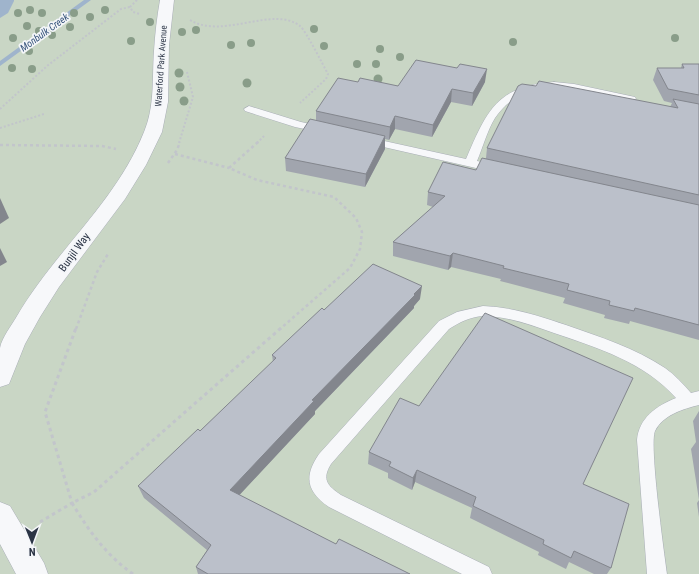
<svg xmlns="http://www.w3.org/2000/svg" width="699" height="574" font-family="'Roboto Condensed',sans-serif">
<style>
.green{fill:#c9d6c5}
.water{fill:#9fb4cc}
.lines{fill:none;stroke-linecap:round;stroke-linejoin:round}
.stream{fill:#9fb4cc;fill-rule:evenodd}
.service-casing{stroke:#a9aeb7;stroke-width:1}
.minor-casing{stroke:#a9aeb7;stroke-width:1}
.path-far2{stroke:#c2c5cb;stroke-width:2;stroke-dasharray:2 2;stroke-linecap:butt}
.path-far1{stroke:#c2c5cb;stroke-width:2.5;stroke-dasharray:3 3;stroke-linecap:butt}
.path{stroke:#c2c5cb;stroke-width:3;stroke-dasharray:3.5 3.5;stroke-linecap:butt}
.service{fill:#f7f8fa;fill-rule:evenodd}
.minor{fill:#f7f8fa;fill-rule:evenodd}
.tree{fill:#899d89}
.wall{fill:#a1a5ae}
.shaded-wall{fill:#83868d}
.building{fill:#bbc0ca;stroke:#83868d}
.labels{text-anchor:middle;stroke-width:3.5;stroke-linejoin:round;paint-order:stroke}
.far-street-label{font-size:9px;fill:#2b3445;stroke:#f4f6f9}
.far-water-label{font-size:10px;font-style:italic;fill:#34527a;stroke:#f4f6f9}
.street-label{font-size:11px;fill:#2b3445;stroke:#f4f6f9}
</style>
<rect width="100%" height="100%" fill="#e4e7ec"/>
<rect class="green" x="0" y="0" width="699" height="574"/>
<polygon class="water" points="0,0 14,0 14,1 8,13 0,18"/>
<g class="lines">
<polygon class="stream" points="84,0 91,0 0,66 0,61"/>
<g class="service-casing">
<g id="service">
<path d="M554,82L574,84L635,97L636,99L631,102C584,91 528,70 495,118C487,131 483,147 477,161L502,166L504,169L502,172L498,173L366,143L360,140L366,137L466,159C487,110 497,86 554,82Z"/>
<polygon points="249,106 301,122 328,128 330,130 324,133 295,127 245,111 244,109"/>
<path d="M483,306C512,307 539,316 566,325C600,337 635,348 665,368C675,375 683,384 691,393L699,391V405C683,409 663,415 655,431C649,444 664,552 667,574H647L637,440C639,418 656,406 676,398C644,362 598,348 554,333C531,325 507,316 483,316C470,317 460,322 449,329L331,464C321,480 328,486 341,495L489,567L492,574H462L329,507C306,491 304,476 319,454L439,321L457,312Z"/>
</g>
</g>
<g class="minor-casing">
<g id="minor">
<path d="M160,0H174L169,45L168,102L162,132L146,165L125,199L59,287L40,317L25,344L9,384L0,387C0,374 0,360 0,348C2,337 12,325 17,316C55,251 116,202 144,132C155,106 152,78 154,51C155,34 157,17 160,0Z"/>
<polygon points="0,502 10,506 44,563 48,574 16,574 0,544"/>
</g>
</g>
<g class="path-far2">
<polyline points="137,0 130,7 133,12 140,14"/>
<path d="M190,20C223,40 273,5 300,26C306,31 323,65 328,74L326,79L300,103"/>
<polyline points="0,109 47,66 121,9 130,7"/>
<polyline points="0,128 44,114"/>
<polyline points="179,143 193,97 187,72"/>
<polyline points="257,143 265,135"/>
</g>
<g class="path-far1">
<polyline points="258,142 229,168 257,180 334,197 356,218 362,232 360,249 350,268 280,329"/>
<polyline points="0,145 102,146 116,149"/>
<polyline points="175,154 229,168"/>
<polyline points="168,163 177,150 180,142"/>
<polyline points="76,329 97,272 108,254"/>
</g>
<g class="path">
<polyline points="40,522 72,503 45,412 76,328"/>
<path d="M133,574C106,555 89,531 72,503L94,492L281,328"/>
</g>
<use href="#service" class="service"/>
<use href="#minor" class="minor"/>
</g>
<g class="tree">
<circle cx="30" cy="10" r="4"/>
<circle cx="105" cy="10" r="4"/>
<circle cx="18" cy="13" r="4"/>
<circle cx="42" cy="13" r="4"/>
<circle cx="74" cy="13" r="4"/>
<circle cx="90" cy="17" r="4"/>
<circle cx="150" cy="22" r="4"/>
<circle cx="27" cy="26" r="4"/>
<circle cx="70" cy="27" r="4"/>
<circle cx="314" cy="29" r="4"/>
<circle cx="196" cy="30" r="4"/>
<circle cx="39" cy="31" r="4"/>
<circle cx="182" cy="32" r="4"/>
<circle cx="52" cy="35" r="4"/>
<circle cx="13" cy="38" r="4"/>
<circle cx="675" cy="38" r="4"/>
<circle cx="131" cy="41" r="4"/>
<circle cx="513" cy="42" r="4"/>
<circle cx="251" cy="43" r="4"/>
<circle cx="231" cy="45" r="4"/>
<circle cx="324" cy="46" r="4"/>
<circle cx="380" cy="49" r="4"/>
<circle cx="29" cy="51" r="4"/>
<circle cx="400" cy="57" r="4"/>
<circle cx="357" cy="64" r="4"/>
<circle cx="376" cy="64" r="4"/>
<circle cx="12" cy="68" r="4"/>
<circle cx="32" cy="69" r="4"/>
<circle cx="179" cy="73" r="4.5"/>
<circle cx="378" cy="79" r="4.5"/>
<circle cx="247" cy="83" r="4.5"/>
<circle cx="180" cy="87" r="4.5"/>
<circle cx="184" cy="101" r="4.5"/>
</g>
<g class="wall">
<polygon points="682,64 699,64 699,340 630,321 629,324 604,318 605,315 563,303 565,298 500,281 501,279 451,267 448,270 393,256 393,242 433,207 427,205 428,192 476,170 486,158 487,148 536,86 670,107 672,103 664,101 653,80 657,68 681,68"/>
<polygon points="358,82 398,86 485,82 472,106 451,102 432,137 395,129 389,140 385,139 385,149 365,187 286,171 285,158 316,121 316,111"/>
<polygon points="420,299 414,306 414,308 315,411 315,414 239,495 336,544 410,574 198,574 196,567 207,550 144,498 138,486 200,431 273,362 272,355 324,310"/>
<polygon points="699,411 699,500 691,449 696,442 693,421"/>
<polygon points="369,452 583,484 611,568 607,574 594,574 569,562 566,569 538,555 539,552 470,518 472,508 415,482 412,490 388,478 388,473 368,464"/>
<polygon points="699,500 699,517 697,503"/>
</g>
<g class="shaded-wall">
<polygon points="487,69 485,82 472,106 473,93"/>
<polygon points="452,89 451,102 432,137 433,125"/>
<polygon points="395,116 395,129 389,140 390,127"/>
<polygon points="385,136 385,149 365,187 366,174"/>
<polygon points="0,198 9,218 0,224"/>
<polygon points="0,248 7,262 0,266"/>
<polygon points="453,253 451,267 448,270 450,256"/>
<polygon points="422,286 420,299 414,306 414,308 315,411 315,414 233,502 230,490 312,400"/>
<polygon points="417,470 415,482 412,490 413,478"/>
</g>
<g class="building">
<polygon points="416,60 457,68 460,64 487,69 473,93 452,89 433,125 395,116 390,127 316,111 338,78 358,82 360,78 398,86"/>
<polygon points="682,64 699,64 699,95 668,89 657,68 684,68"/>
<polygon points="539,81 678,108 673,99 699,104 699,195 487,148 518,86 522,84 536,86"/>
<polygon points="310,119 385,136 366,174 285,158"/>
<polygon points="482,158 699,205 699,325 635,308 634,311 609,305 610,301 567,290 569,284 503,268 504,266 453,253 450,256 393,242 445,196 428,192 443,162 476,170"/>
<polygon points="373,264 422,286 414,294 415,295 312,400 314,401 230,490 336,544 339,539 410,574 208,574 196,567 211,545 138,486 198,429 200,431 276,358 272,355 322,308 324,310"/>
<polygon points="485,313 633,378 583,484 629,504 611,568 574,551 571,558 543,544 544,540 473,506 476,497 417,470 413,478 389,466 391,462 369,452 400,398 419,406"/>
</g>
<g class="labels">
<g class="far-street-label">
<text transform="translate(161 66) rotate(-86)" y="3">Waterford Park Avenue</text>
</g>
<g class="far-water-label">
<text transform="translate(44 32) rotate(-36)" y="4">Monbulk Creek</text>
</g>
<g class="street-label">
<text transform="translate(74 252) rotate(-54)" y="4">Bunjil Way</text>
</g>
</g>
<g transform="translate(32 542) rotate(179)" stroke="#f4f6f9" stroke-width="3" paint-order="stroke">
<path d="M0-3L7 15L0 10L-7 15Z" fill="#2b3445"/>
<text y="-6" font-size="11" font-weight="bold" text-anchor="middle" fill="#2b3445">N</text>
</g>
</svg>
